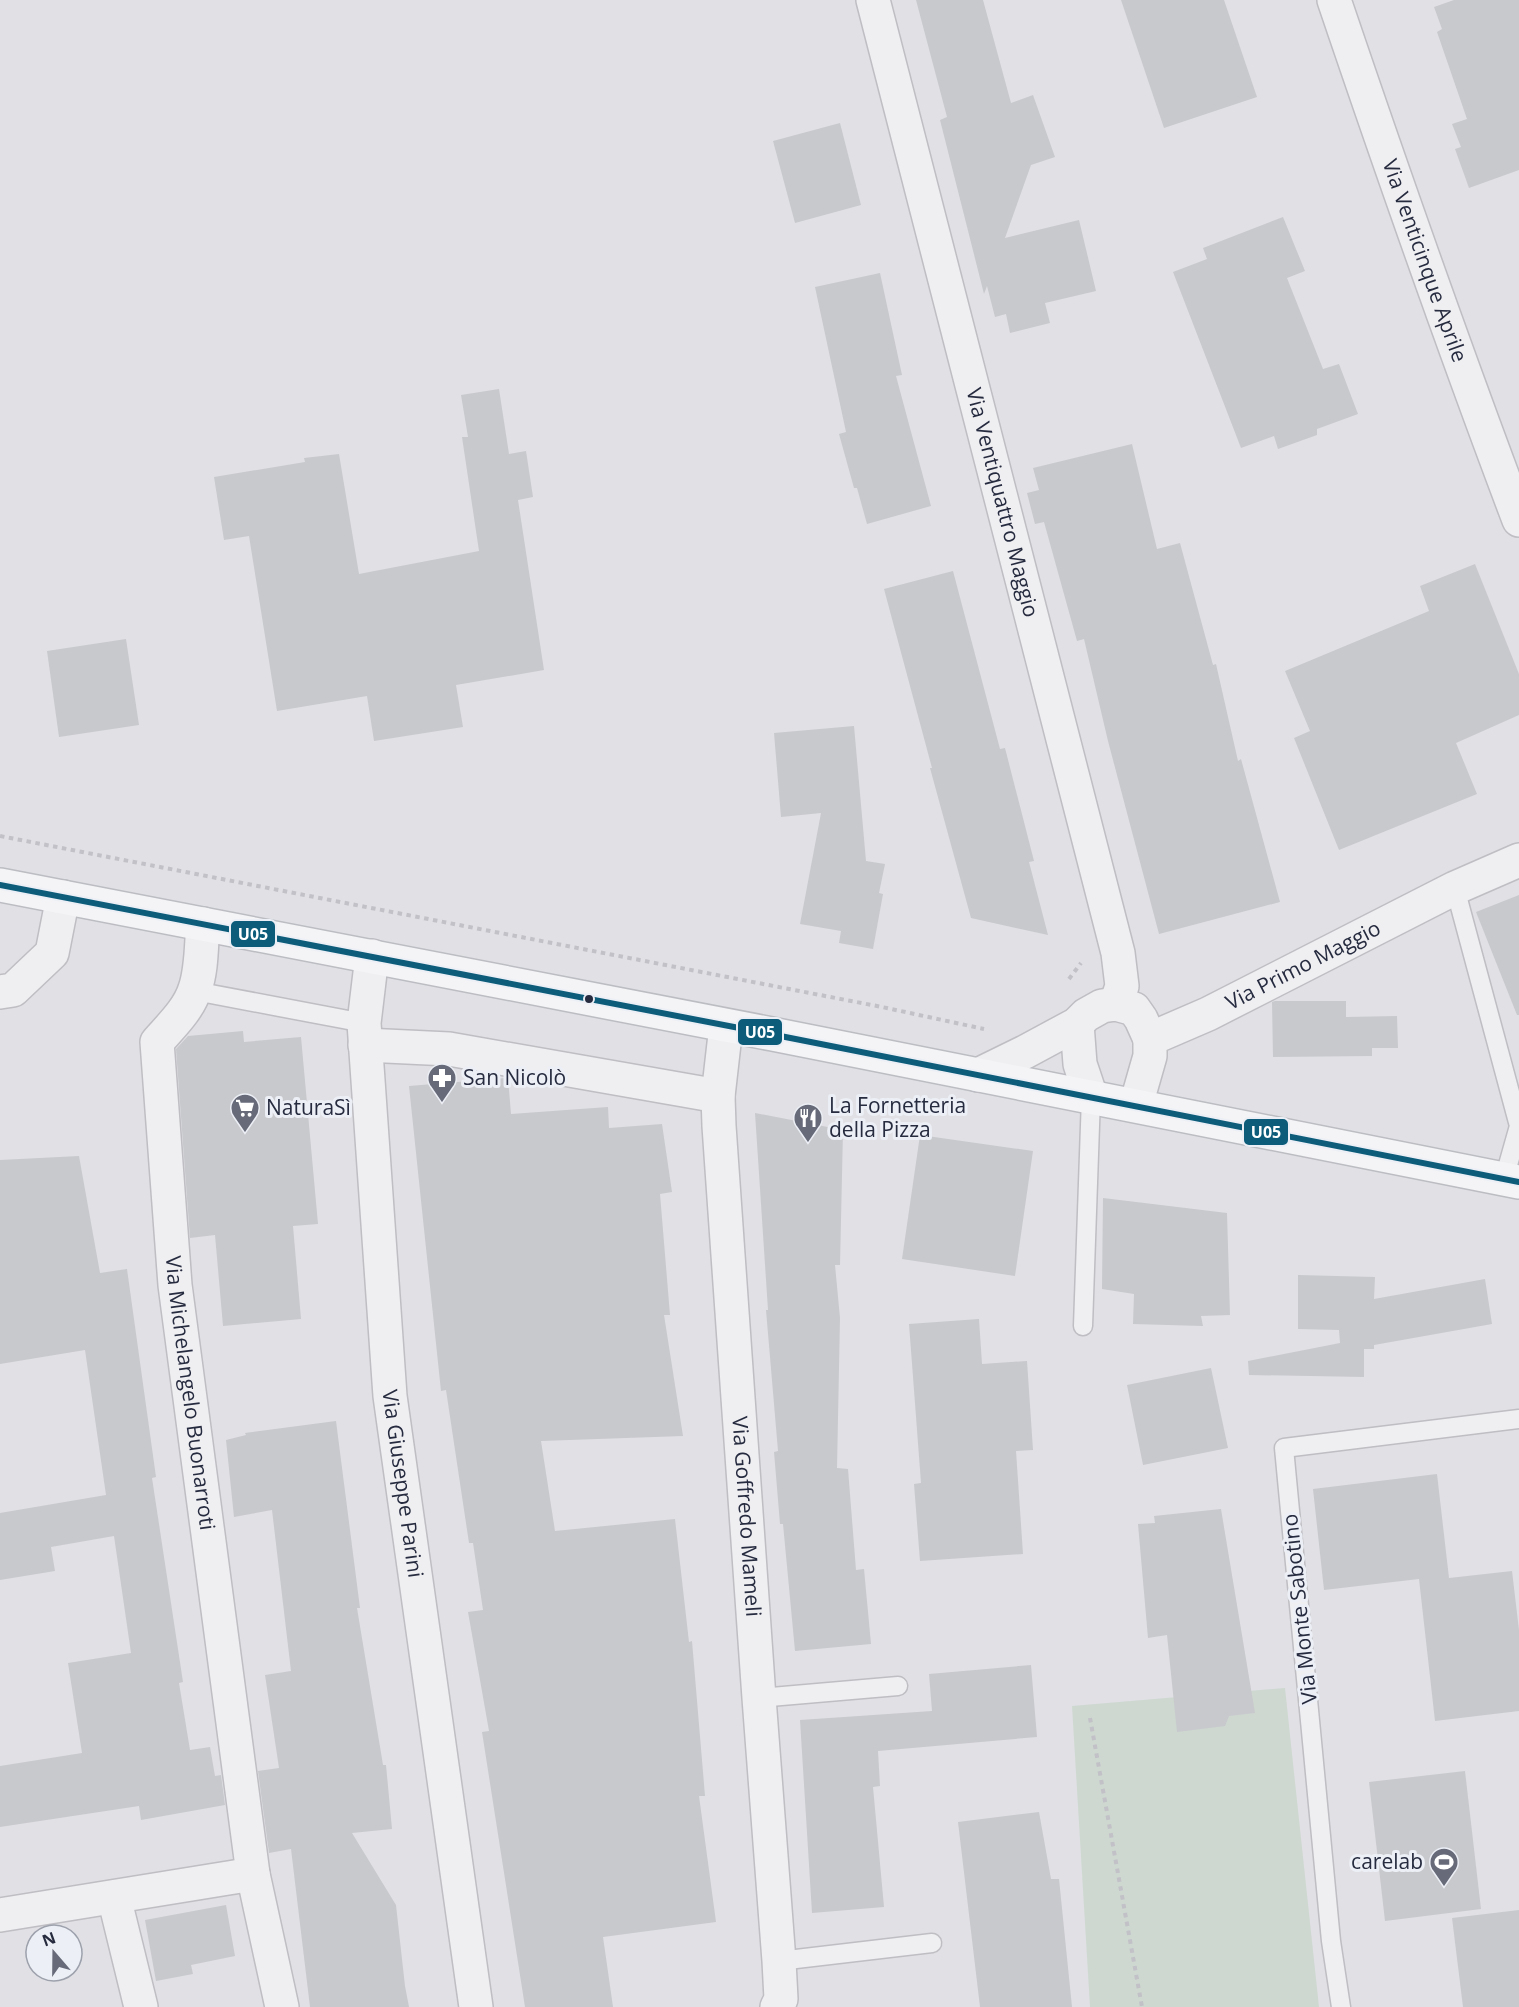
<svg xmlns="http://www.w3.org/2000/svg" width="1519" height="2007" font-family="'Open Sans',sans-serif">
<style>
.park{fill:#ced8d0}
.building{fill:#c8c9cd}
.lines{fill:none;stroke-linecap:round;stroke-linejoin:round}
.service-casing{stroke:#bebec3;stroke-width:21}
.minor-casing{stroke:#bebec3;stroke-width:36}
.primary-casing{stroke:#bcbdc3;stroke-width:36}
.path{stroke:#c1c1c7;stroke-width:4;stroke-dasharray:4.5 4.5;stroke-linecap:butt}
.service{stroke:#efeff2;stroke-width:18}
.minor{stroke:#efeff2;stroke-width:33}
.primary{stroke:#f4f4f6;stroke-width:33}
.bus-1-casing{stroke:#eceff5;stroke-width:10}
.bus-1{stroke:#0c5c7a;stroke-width:6}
.bus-dot{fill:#262b3f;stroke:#eceff5;stroke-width:2}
.labels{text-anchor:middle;stroke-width:6;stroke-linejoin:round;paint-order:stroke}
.street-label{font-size:21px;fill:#262b3f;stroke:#eceff5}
.poi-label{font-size:21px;fill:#262b3f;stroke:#eceff5;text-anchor:start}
.line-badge{stroke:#eceff5;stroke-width:2}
.badge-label{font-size:16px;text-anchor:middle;font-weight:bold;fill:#fff}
</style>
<rect width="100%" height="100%" fill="#e0e0e5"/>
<polygon class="park" points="1285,1688 1319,2007 1090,2007 1072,1706"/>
<g class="building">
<polygon points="916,0 983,0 1011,103 1033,95 1055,157 1031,165 1005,238 1079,220 1096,291 1045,303 1050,323 1010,333 1006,314 995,317 987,286 984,294 940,120 947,117"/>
<polygon points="1121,0 1224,0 1257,97 1164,128"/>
<polygon points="1454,0 1519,0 1519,170 1469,188 1455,149 1461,147 1452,124 1467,119 1437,32 1442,29 1434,7"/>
<polygon points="840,123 861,205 795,223 773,141"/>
<polygon points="1283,217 1305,271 1287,278 1323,369 1339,364 1358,414 1317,429 1317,435 1278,449 1274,436 1241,448 1173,272 1207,259 1203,248"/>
<polygon points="880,273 902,375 896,376 931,506 867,524 857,488 854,488 839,434 846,432 815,287"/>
<polygon points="499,389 509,454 526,451 533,497 518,500 544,670 456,685 463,727 374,741 367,696 277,711 249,536 224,540 214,477 305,462 304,458 339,454 359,574 479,551 462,437 468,437 461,395"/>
<polygon points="1132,444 1157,549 1180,543 1213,665 1216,664 1238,761 1241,759 1280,902 1159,934 1108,741 1084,639 1077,641 1044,522 1035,524 1027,493 1039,490 1033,468"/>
<polygon points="1475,564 1519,674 1519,715 1456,743 1477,794 1339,850 1294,738 1310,731 1285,671 1429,611 1420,586"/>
<polygon points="953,571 1000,749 1005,748 1034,861 1029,862 1048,935 971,918 930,768 932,768 884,589"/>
<polygon points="126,639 139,725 59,737 47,651"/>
<polygon points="854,726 866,861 885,864 879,893 883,894 873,949 839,943 841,931 800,924 821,813 781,817 774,733"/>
<polygon points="1519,895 1519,1015 1517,1015 1476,912"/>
<polygon points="1275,1001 1346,1001 1346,1017 1397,1016 1398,1048 1372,1048 1372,1056 1273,1057 1272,1002"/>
<polygon points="243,1031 244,1042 301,1037 318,1224 293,1226 301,1319 223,1326 215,1235 190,1238 176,1049 188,1036"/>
<polygon points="506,1078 508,1078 511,1114 608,1107 609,1128 662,1124 672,1192 660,1194 670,1315 664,1315 683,1436 541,1441 555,1531 675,1519 689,1642 692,1641 705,1796 699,1796 716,1922 603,1937 613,2007 525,2007 482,1732 489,1731 468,1612 483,1610 473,1543 469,1543 446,1390 441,1391 409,1086"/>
<polygon points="755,1113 843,1130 840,1265 835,1265 840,1318 837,1468 848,1469 856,1570 864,1569 871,1644 795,1651 783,1524 780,1524 774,1452 778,1451 766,1310 768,1310"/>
<polygon points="920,1135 1033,1151 1015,1276 902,1259"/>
<polygon points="79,1156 100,1273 127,1269 156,1477 152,1478 183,1682 179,1683 190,1750 210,1747 215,1776 221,1775 225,1805 141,1820 139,1806 0,1827 0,1766 82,1753 68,1663 131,1653 114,1536 51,1547 55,1571 0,1580 0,1513 106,1495 85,1350 0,1364 0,1160"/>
<polygon points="1103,1198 1227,1213 1230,1315 1201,1316 1203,1326 1133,1324 1134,1294 1102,1289"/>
<polygon points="1298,1275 1375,1277 1374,1299 1485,1279 1492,1324 1374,1345 1374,1349 1364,1349 1364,1377 1249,1375 1248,1361 1340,1343 1339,1330 1298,1329"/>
<polygon points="979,1319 982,1364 1027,1361 1033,1450 1016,1451 1023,1554 920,1561 914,1484 921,1483 909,1324"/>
<polygon points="1211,1368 1228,1448 1143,1465 1127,1385"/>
<polygon points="336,1421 360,1608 357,1608 383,1765 386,1765 392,1829 352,1833 396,1905 405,1986 409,2007 310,2007 291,1849 269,1853 258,1771 279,1768 265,1675 291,1671 272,1510 234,1517 226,1440 246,1435 245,1433"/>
<polygon points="1437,1474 1449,1578 1512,1571 1519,1630 1519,1711 1435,1721 1419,1579 1324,1590 1313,1489"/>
<polygon points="1221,1509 1255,1713 1229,1716 1225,1726 1177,1732 1167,1635 1148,1638 1138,1524 1155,1523 1154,1516"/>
<polygon points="1031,1665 1037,1737 878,1751 880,1786 873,1787 884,1907 812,1913 800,1720 932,1711 929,1674"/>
<polygon points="1465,1771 1481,1909 1385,1921 1369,1782"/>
<polygon points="1039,1812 1051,1879 1059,1879 1072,2007 980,2007 958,1822"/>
<polygon points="226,1905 235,1956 191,1965 193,1974 156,1981 145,1920"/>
<polygon points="1519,1910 1519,2007 1463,2007 1452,1918"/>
</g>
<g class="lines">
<g class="service-casing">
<g id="service">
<polyline points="1455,888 1519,1126 1504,1179"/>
<polyline points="195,991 364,1023"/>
<polyline points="1083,1326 1091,1097"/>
<polyline points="759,1698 898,1686"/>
<polyline points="779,1961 932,1943"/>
<polyline points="1341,2007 1331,1941 1284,1448 1519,1419"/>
</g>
</g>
<g class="minor-casing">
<g id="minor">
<path id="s1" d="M873,0L1118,953L1122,986L1116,1004"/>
<path id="s2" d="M1334,0C1393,174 1454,348 1519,520"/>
<path id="s3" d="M203,924C201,946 202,969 195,989C189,1009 171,1026 157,1042L175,1285L253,1874L282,2007"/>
<path id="s4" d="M372,956L364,1023L390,1396L476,2007"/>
<polyline points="0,992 13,990 52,953 63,897"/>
<polyline points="1077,1024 1080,1064 1091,1097"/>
<path id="s5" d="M726,1026L718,1096L719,1126L759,1698L779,1961L781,1999L777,2007"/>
<polyline points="365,1045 449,1049 718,1096"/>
<polyline points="978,1075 1025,1052 1077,1024 1086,1015 1102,1006 1116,1004 1134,1009 1141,1019 1150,1039"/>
<path id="s6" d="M1136,1105L1150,1056V1039L1208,1014L1455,888L1519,860"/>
<polyline points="114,1897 141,2007"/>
<polyline points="0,1915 253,1874"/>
</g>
</g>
<g class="primary-casing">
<path id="primary" d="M0,885C507,982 1013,1080 1519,1182"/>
</g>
<g class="path">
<polyline points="0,836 882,1007 984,1029"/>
<polyline points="1069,979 1081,963"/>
<polyline points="1090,1718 1142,2007"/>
</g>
<use href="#service" class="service"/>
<use href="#minor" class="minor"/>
<use href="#primary" class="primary"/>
<g class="bus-1-casing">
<polyline id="bus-1" points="0,885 760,1032 1519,1182"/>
</g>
<use href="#bus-1" class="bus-1"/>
</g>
<defs>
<g id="pharmacy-pin" transform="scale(1.5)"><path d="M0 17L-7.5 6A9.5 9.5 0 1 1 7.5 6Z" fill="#676a79" stroke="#eceff5"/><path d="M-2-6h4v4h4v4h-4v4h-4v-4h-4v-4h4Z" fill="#fff"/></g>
<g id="supermarket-pin" transform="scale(1.5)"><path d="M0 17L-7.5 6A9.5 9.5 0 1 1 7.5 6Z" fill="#676a79" stroke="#eceff5"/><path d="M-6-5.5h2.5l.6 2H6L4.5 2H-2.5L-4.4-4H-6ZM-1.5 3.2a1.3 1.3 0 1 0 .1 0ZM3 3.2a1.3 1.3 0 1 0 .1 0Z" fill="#fff"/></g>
<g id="restaurant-pin" transform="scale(1.5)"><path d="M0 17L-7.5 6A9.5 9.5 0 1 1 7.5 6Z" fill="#676a79" stroke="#eceff5"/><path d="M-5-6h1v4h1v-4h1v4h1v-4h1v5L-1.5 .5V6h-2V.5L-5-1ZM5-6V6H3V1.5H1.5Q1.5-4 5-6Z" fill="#fff"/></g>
<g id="stadium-pin" transform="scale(1.5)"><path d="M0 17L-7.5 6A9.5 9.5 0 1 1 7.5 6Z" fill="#676a79" stroke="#eceff5"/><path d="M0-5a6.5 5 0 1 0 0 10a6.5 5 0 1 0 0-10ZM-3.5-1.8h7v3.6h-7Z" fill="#fff"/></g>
</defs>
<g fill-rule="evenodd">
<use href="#pharmacy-pin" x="442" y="1078"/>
<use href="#supermarket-pin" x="245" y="1108"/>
<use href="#restaurant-pin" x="808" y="1118"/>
<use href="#stadium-pin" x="1444" y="1862"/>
</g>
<circle class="bus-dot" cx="589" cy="999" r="5"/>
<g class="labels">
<g class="street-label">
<text dy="7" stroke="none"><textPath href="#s2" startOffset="276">Via Venticinque Aprile</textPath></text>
<text dy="7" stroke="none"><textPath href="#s1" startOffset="519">Via Ventiquattro Maggio</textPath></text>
<text dy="7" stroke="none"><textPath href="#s6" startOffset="238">Via Primo Maggio</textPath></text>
<text dy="7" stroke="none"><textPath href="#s3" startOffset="484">Via Michelangelo Buonarroti</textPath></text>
<text dy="7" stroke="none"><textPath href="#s4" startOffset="530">Via Giuseppe Parini</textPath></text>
<text dy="7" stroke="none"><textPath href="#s5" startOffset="492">Via Goffredo Mameli</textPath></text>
<text transform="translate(1300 1609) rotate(-96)" y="7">Via Monte Sabotino</text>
</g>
<g class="poi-label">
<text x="463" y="1085">San Nicolò</text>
<text x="829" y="1113">La Fornetteria<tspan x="829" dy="24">della Pizza</tspan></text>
<text x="266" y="1115">NaturaSì</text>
<text x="1423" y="1869" text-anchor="end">carelab</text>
</g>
</g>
<g class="line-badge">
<rect x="230" y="920" width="46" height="28" rx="6" fill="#0c5c7a"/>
<rect x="737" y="1018" width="46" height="28" rx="6" fill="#0c5c7a"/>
<rect x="1243" y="1118" width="46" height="28" rx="6" fill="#0c5c7a"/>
</g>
<g class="badge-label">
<text x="253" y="940">U05</text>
<text x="760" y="1038">U05</text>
<text x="1266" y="1138">U05</text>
</g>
<g transform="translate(54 1953) rotate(340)"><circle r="28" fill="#eceff5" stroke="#9da1ac" stroke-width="1.5"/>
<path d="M0-4.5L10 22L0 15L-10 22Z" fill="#676a79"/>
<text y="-9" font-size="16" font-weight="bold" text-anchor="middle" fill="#262b3f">N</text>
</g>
</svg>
